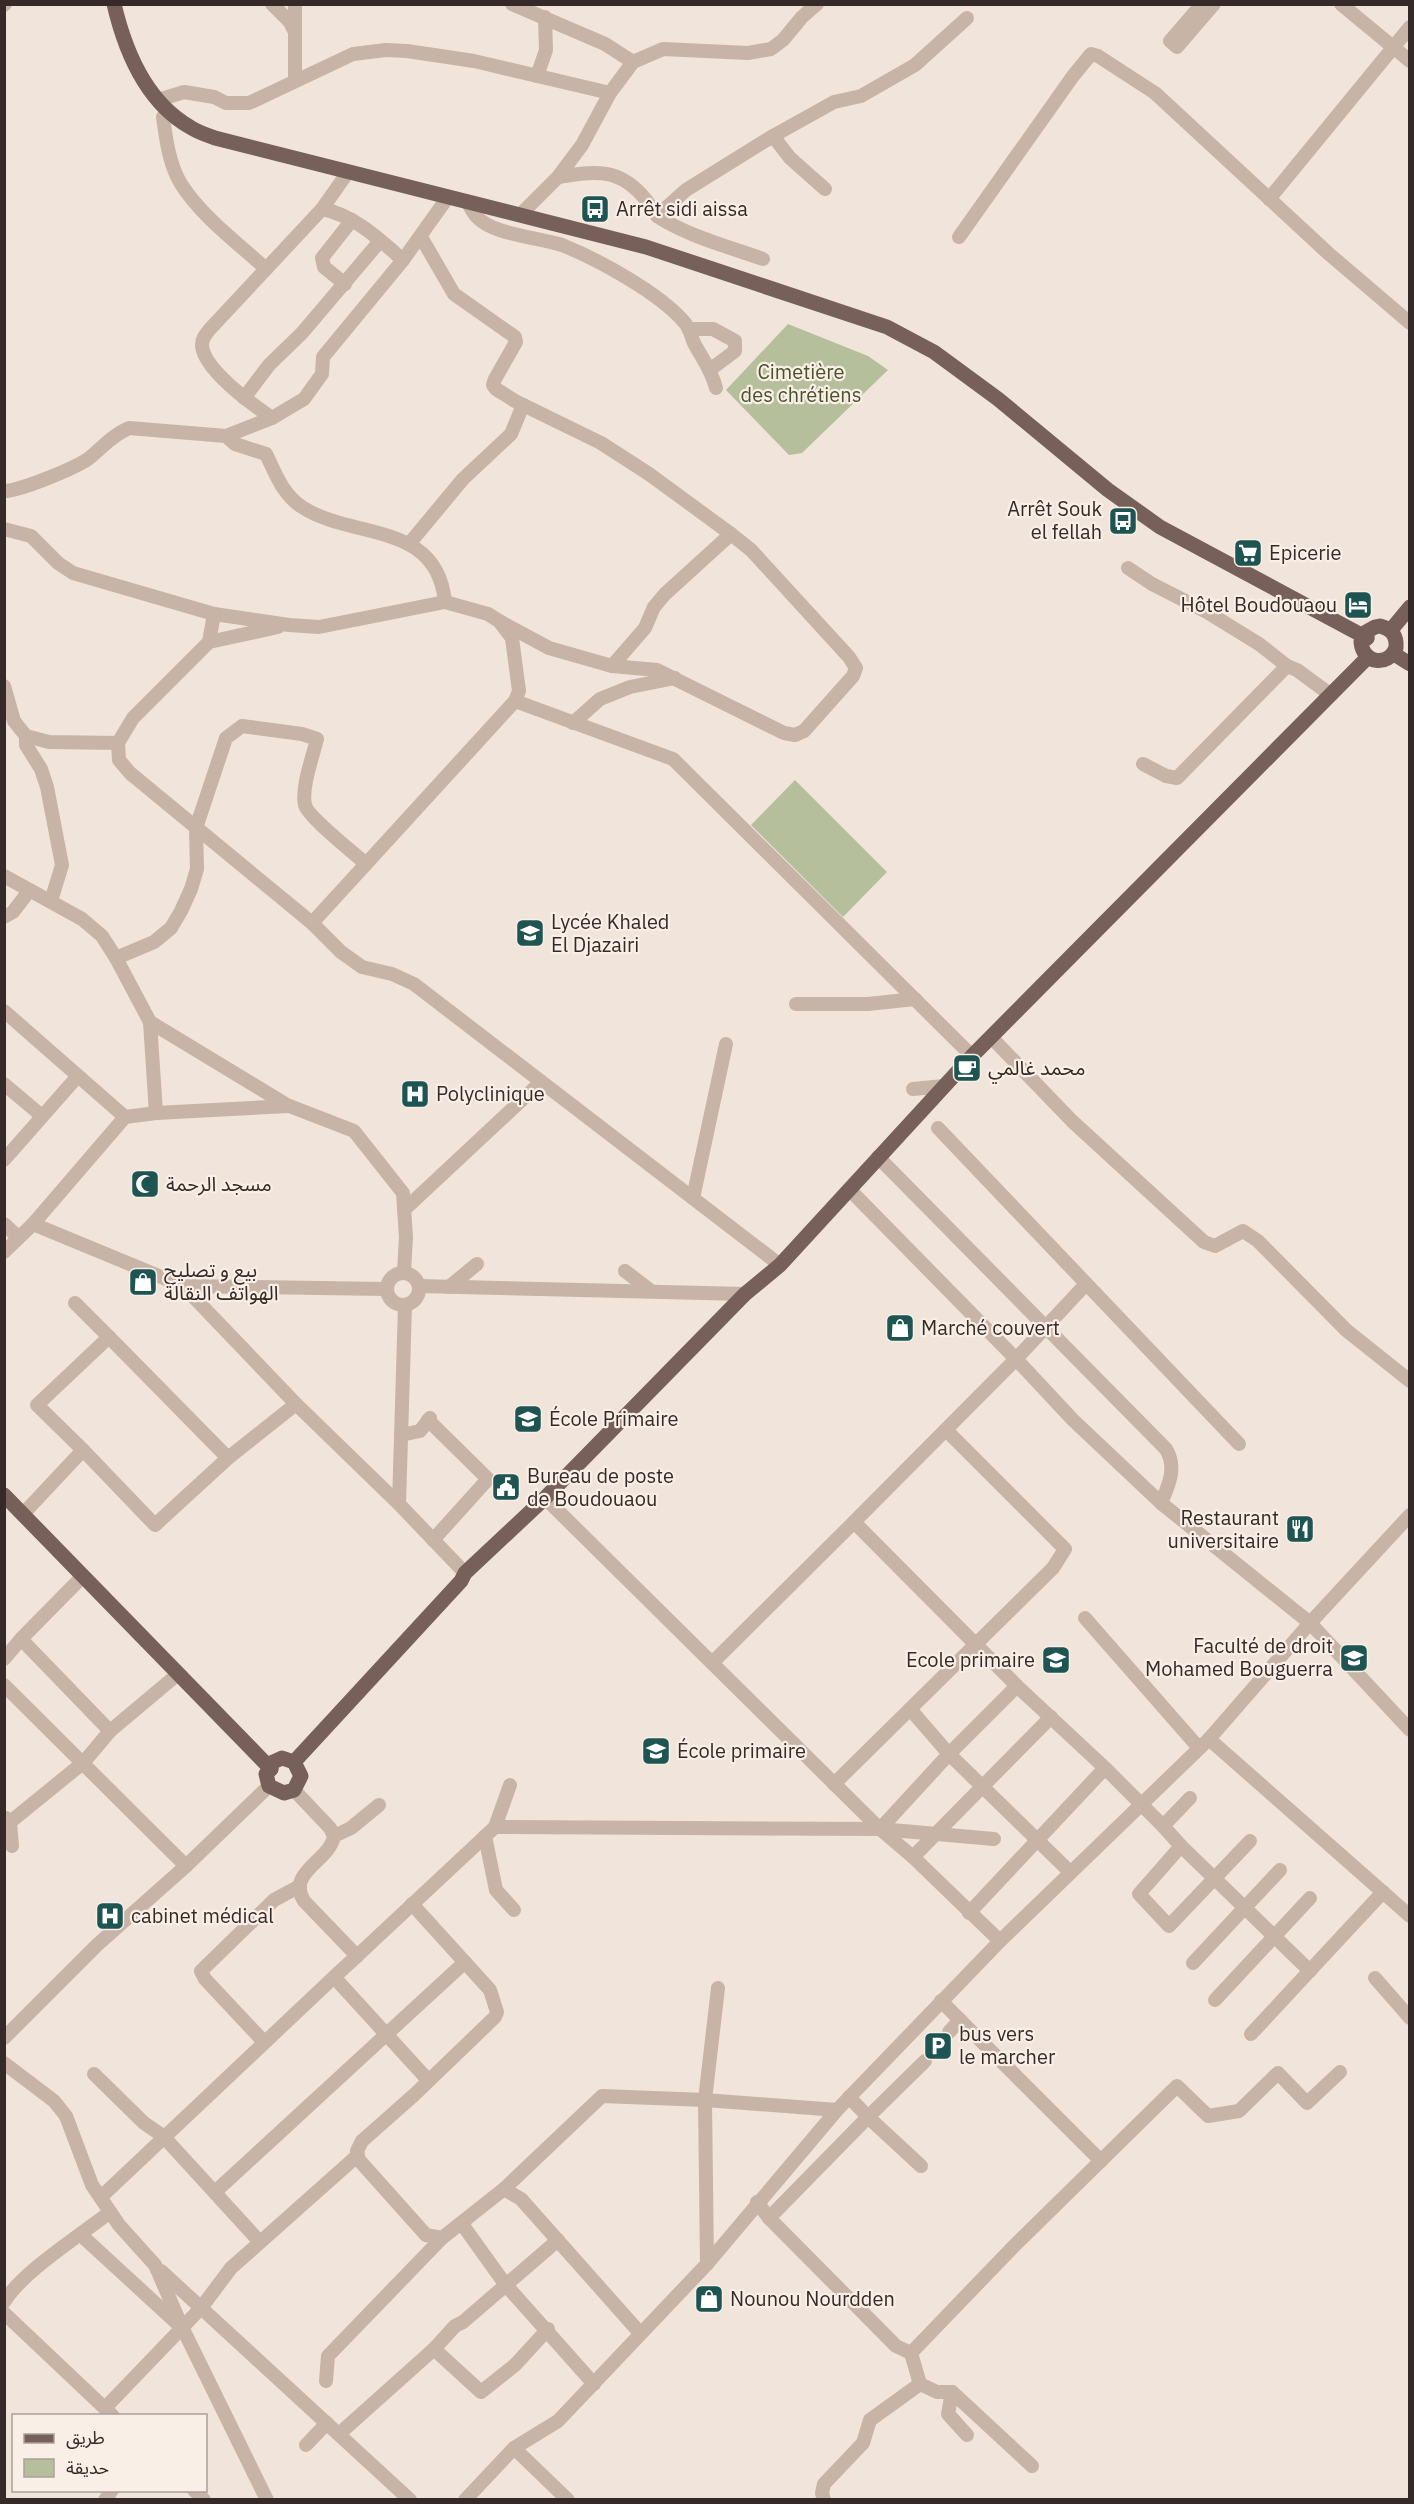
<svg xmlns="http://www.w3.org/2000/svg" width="1414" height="2504" font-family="'IBM Plex Sans','Noto Sans Arabic',sans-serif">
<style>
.green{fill:#b6bf9b}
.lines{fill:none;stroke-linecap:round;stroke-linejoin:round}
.minor{stroke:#c8b3a7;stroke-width:14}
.major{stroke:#766059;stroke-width:15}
.labels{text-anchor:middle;stroke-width:4.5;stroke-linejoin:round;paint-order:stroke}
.poi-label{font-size:20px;fill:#352a27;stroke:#f9efe6;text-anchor:start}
.park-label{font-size:20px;fill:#48522c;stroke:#f9efe6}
</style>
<rect width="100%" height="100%" fill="#f1e4da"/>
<g class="green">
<polygon points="788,324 868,356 888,370 802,453 789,455 726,390"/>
<polygon points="795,780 887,872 843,917 751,825"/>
</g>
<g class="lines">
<g class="minor">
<polyline points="272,4 290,22 294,30"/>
<polyline points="295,4 295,79"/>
<polyline points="512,4 605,44 633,62 610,93 582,145 558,177 521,214"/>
<polyline points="1202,4 1170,41 1177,47 1214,4"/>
<polyline points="1341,4 1410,61"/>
<polyline points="4,5 5,4"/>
<polyline points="633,62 663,49 748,53 771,49 783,40 802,17 817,4"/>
<polyline points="537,76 546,50 545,17"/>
<polyline points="158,100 184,92 214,97 226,103 249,103 353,54 386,50 407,51 474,61 610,93"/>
<path d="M168,111L163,117C166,139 169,164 181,184C202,217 238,243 266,269"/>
<polyline points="773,136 790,158 825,189"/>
<path d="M558,177C595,171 620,167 646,200C651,206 653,214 660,218C691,237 729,247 763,259"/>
<polyline points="1269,199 1410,27"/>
<path d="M467,201C470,206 472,212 476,216C492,235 538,237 562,245C597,259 660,293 685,323C690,329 691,336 694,343C703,360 711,369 716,388"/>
<path d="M322,209C354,215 379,239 403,260"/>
<polyline points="657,216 686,190 773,136 834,102 861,96 915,65 967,18"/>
<polyline points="421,237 454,294 515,337 516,342 495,379 493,385 496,389 515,401 601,443 649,474 731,534 751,550 849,657 856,668 853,676 804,731 795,735 784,733 657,670 612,666 549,648 499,621"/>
<polyline points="959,237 1073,76 1091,54 1098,56 1155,93 1329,254 1410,323"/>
<polyline points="345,284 324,267 322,258 352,220"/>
<polyline points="689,329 713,329 735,341 735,351 711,369"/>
<polyline points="244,398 269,365 302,333 380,241"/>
<path d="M272,418C253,405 203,369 202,345C202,338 206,334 210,329L322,209L348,172"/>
<path d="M226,436L235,444L266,454C276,474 282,494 302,507C352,540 437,520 445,602"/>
<path d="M4,491C20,491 75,468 88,459C102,448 112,435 129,428L226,436L272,418L304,399L322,374L323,357L403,260L448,197"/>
<polyline points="4,529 31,536 58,563 73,573 214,614 289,625 319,627 445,602 488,614 499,621 512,638 519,691 515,701 312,923"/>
<polyline points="409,544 463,479 511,434 523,405"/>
<polyline points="1128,568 1152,584 1207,612 1259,644 1287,666 1297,670 1331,695"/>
<polyline points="214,614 209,642 133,718 118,743 119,760 130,773 312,923 341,952 362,967 392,974 414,984 780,1265"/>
<polyline points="209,642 278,627"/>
<polyline points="612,666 645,628 654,607 665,594 731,534"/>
<polyline points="4,686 14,721 26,736 49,742 118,743"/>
<polyline points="515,701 673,759 972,1056"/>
<polyline points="573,723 600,699 630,687 675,678"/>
<polyline points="26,736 26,745 41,769 47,787 62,865 51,901"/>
<polyline points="1143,764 1166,776 1177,778 1287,666"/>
<path d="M4,876L82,919L102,936L116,958L154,942L171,928L181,911L191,889L197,869L196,828L226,738L242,726L302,734L317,739C313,756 301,788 305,805C308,817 354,853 366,864"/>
<polyline points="4,917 13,912 29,891"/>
<polyline points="116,958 150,1022 287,1105 354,1131 403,1193 406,1237 404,1272"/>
<polyline points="796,1004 868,1004 915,999"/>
<polyline points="4,1011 125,1117"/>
<polyline points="150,1022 156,1113"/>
<polyline points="991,1037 1072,1121 1204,1242 1215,1246 1243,1231 1258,1241 1346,1330 1410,1381"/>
<polyline points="4,1084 42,1116"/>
<polyline points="913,1089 944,1086"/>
<polyline points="938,1128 1239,1444"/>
<path d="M878,1157L1166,1449C1177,1467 1169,1485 1161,1503"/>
<polyline points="4,1160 77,1077"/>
<polyline points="849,1189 1016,1359 854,1522 1017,1686 1105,1768 1163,1826"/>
<polyline points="693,1198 726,1044"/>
<polyline points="404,1210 541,1082"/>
<polyline points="4,1224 18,1237"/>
<polyline points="33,1224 183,1286 386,1289"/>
<polyline points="4,1252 33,1224 125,1117 156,1113 289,1106"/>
<polyline points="625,1271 651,1291"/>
<circle cx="403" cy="1289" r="16"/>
<polyline points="1086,1284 1016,1359 1073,1420 1161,1503 1310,1623 1410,1730"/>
<polyline points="183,1286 296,1404 399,1504 465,1573"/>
<polyline points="419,1286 745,1294"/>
<polyline points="449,1287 477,1264"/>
<polyline points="75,1303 109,1337"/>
<polyline points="428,1420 488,1479 433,1540"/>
<polyline points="401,1435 420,1431 430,1418"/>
<polyline points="83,1450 37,1405 109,1337 228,1458"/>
<polyline points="545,1498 712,1663 854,1522"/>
<polyline points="399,1504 405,1305"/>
<polyline points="24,1513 83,1450 155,1525 228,1458 296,1404"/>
<polyline points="1085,1618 1199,1748"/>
<polyline points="21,1639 110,1731"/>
<polyline points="4,1659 21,1639 82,1577"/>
<polyline points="712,1663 880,1829 913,1857 1000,1941"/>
<polyline points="4,1685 186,1866"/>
<polyline points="910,1709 949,1754 1070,1872"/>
<polyline points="1209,1739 1410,1916"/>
<polyline points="834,1784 1053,1568 1065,1549 946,1430"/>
<path d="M294,1790L330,1828L334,1836C330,1861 286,1872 304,1901L357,1956L334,1977L428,2080"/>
<polyline points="1190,1798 1163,1826 1181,1846 1139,1894 1169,1926 1250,1841"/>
<polyline points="6,1818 10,1823 12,1846"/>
<polyline points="4,1827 84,1762 110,1731 178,1674"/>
<polyline points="495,1827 880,1829 994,1839"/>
<polyline points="880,1829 949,1754 1017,1686"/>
<polyline points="334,1836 351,1828 379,1805"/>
<polyline points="485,1836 496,1890 514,1910"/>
<polyline points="1181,1846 1310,1971"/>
<polyline points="913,1857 1051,1717"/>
<polyline points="412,1904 490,1990 497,2012 495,2017 414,2095 362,2141 357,2151 359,2160 426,2235 442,2238 504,2189 602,2096 705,2100 707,2264"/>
<polyline points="969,1913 1105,1768"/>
<polyline points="357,1956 495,1827 510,1785"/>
<polyline points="1193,1963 1280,1870"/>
<polyline points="1375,1978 1410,2018"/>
<polyline points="718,1988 705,2100 837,2110"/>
<polyline points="1215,2000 1310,1898"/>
<polyline points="941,2001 1101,2161"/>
<polyline points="949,2032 960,2020"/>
<polyline points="1251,2034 1383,1892"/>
<polyline points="4,2038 97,1945 186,1866 269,1786"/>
<polyline points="264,2042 205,1979 201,1971 274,1900 300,1886"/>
<polyline points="4,2063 54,2101 66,2116 92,2185 119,2225 155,2265 182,2327 267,2500"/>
<polyline points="94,2074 144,2123 163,2136 259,2241"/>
<polyline points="849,2097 868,2117 925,2061"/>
<polyline points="504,2189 521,2199 640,2333"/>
<polyline points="215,2192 465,1962"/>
<polyline points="101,2197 334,1977"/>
<polyline points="757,2202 769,2218 896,2346 911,2353 1013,2247 1177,2086 1208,2116 1239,2111 1278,2073 1307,2103 1340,2072"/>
<polyline points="769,2218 868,2117 921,2166"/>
<polyline points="462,2224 505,2284 594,2384"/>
<polyline points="81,2235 179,2325"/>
<polyline points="161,2271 410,2500"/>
<path d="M4,2302C23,2271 81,2235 110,2212"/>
<polyline points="4,2313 113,2416"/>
<polyline points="434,2349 481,2392 515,2365 548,2329"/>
<polyline points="911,2353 920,2384"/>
<polyline points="326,2381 328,2356 442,2238"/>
<polyline points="920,2384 937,2392 952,2392 1032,2466"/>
<polyline points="952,2392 948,2414 967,2435"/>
<polyline points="105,2408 201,2308 231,2268 357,2156"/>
<polyline points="339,2434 434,2349 455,2326 463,2322 558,2240"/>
<polyline points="306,2445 327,2423"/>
<polyline points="514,2448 568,2500"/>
<polyline points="194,2490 204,2500"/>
<polyline points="105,2500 112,2490"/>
<polyline points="465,2500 514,2448 558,2421 707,2264 837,2110 1000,1941 1209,1739 1310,1623 1410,1515"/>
<polyline points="824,2500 822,2493 824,2484 863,2443 870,2420 920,2384"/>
</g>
<g class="major">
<path d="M114,4C125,51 146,102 190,127C197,132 207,135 215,138L646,247L887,327L934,352L998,399L1108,490L1160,527L1367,638"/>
<path d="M1380,626C1392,629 1397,636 1396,648C1388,667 1363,664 1361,642L1367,638L1366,632L1375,627Z"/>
<polyline points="1391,630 1410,607"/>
<polyline points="1394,654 1410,664"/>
<polyline points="4,1495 271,1769"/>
<polygon points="282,1758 294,1762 301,1776 294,1790 284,1793 269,1786 266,1774 271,1769 271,1763"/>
<polyline points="294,1762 461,1581 465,1573 545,1498 745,1294 780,1265 972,1056 1368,657"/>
</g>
</g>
<defs>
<g id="bus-square" transform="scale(1.5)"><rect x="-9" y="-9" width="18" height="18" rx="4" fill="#1e5553" stroke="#f9efe6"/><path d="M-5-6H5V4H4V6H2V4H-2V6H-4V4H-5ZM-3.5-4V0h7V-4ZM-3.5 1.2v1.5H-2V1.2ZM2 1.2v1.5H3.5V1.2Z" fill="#fff"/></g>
<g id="supermarket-square" transform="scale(1.5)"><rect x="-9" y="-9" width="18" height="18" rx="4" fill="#1e5553" stroke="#f9efe6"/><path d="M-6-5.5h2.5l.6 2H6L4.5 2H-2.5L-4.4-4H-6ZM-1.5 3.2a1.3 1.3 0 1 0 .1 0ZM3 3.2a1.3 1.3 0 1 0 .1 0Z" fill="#fff"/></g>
<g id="hotel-square" transform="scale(1.5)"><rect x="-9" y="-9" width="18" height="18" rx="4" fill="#1e5553" stroke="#f9efe6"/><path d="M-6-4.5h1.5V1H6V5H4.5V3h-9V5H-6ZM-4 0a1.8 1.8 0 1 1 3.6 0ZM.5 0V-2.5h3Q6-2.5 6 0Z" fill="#fff"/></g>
<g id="school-square" transform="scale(1.5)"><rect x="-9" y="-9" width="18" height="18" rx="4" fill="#1e5553" stroke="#f9efe6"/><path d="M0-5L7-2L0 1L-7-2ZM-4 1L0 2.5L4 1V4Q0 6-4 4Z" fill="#fff"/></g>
<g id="cafe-square" transform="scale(1.5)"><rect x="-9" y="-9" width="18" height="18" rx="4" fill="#1e5553" stroke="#f9efe6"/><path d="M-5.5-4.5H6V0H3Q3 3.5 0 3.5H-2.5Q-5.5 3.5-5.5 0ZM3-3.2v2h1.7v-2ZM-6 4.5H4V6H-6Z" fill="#fff"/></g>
<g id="hospital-square" transform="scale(1.5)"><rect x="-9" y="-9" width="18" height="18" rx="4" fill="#1e5553" stroke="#f9efe6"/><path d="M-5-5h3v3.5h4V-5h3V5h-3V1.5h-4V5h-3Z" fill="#fff"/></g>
<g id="mosque-square" transform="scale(1.5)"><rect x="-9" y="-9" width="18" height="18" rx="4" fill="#1e5553" stroke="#f9efe6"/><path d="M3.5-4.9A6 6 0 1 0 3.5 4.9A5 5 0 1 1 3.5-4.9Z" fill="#fff"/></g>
<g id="shop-square" transform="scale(1.5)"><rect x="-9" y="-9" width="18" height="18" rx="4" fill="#1e5553" stroke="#f9efe6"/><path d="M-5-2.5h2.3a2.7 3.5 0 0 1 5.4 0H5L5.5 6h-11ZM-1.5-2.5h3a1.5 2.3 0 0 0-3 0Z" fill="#fff"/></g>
<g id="civic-square" transform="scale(1.5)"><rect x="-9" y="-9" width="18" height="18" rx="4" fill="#1e5553" stroke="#f9efe6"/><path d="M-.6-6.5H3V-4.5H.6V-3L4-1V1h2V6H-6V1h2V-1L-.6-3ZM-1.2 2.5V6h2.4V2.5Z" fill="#fff"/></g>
<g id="restaurant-square" transform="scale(1.5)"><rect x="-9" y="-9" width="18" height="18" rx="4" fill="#1e5553" stroke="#f9efe6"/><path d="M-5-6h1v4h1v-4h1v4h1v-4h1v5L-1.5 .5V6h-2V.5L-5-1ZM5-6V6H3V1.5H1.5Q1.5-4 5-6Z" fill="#fff"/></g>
<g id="university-square" transform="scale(1.5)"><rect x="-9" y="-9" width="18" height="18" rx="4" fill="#1e5553" stroke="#f9efe6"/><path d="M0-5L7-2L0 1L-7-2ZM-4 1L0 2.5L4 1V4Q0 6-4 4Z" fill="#fff"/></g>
<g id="parking-square" transform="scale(1.5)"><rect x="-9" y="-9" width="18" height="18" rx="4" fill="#1e5553" stroke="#f9efe6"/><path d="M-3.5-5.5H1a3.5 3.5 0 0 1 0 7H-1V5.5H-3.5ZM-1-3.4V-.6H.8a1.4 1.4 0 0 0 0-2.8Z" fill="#fff"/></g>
</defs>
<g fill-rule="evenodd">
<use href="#bus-square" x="595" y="209"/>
<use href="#bus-square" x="1123" y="521"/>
<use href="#supermarket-square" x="1248" y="553"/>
<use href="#hotel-square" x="1358" y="605"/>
<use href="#school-square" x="530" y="933"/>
<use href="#cafe-square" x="967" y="1068"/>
<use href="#hospital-square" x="415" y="1094"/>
<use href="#mosque-square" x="145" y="1184"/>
<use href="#shop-square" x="143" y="1282"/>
<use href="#shop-square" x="900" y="1328"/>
<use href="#school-square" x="528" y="1419"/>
<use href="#civic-square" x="506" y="1487"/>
<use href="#restaurant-square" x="1300" y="1529"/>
<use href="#university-square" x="1354" y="1658"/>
<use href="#school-square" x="1056" y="1660"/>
<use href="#school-square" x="656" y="1751"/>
<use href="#hospital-square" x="110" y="1916"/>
<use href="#parking-square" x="938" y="2046"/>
<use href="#shop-square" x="709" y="2299"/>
</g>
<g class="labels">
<g class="poi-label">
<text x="616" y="216">Arrêt sidi aissa</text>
<text x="1102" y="516" text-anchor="end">Arrêt Souk<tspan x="1102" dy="23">el fellah</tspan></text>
<text x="1269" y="560">Epicerie</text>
<text x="1337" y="612" text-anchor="end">Hôtel Boudouaou</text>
<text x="551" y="929">Lycée Khaled<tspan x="551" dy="23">El Djazairi</tspan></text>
<text x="988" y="1075">محمد غالمي</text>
<text x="436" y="1101">Polyclinique</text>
<text x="166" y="1191">مسجد الرحمة</text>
<text x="164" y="1277">بيع و تصليح<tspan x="164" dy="23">الهواتف النقالة</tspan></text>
<text x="921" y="1335">Marché couvert</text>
<text x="549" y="1426">École Primaire</text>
<text x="527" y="1483">Bureau de poste<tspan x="527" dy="23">de Boudouaou</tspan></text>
<text x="1279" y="1525" text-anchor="end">Restaurant<tspan x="1279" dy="23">universitaire</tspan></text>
<text x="1333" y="1653" text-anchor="end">Faculté de droit<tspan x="1333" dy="23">Mohamed Bouguerra</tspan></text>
<text x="1035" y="1667" text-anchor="end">Ecole primaire</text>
<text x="677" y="1758">École primaire</text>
<text x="131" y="1923">cabinet médical</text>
<text x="959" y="2041">bus vers<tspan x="959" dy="23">le marcher</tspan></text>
<text x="730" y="2306">Nounou Nourdden</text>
</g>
<g class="park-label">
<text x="801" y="379">Cimetière<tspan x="801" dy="23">des chrétiens</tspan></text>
</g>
</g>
<rect width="1414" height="2504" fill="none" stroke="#352a27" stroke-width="12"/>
<rect x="12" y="2414" width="195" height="78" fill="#f9efe6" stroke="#aba09a" stroke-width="1.5"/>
<rect x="24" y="2434" width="30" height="9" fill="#766059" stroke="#aba09a" stroke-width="1.5"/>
<text x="66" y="2444" font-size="18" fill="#352a27">طريق</text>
<rect x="24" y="2459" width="30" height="18" fill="#b6bf9b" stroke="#aba09a" stroke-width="1.5"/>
<text x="66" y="2474" font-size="18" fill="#352a27">حديقة</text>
</svg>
